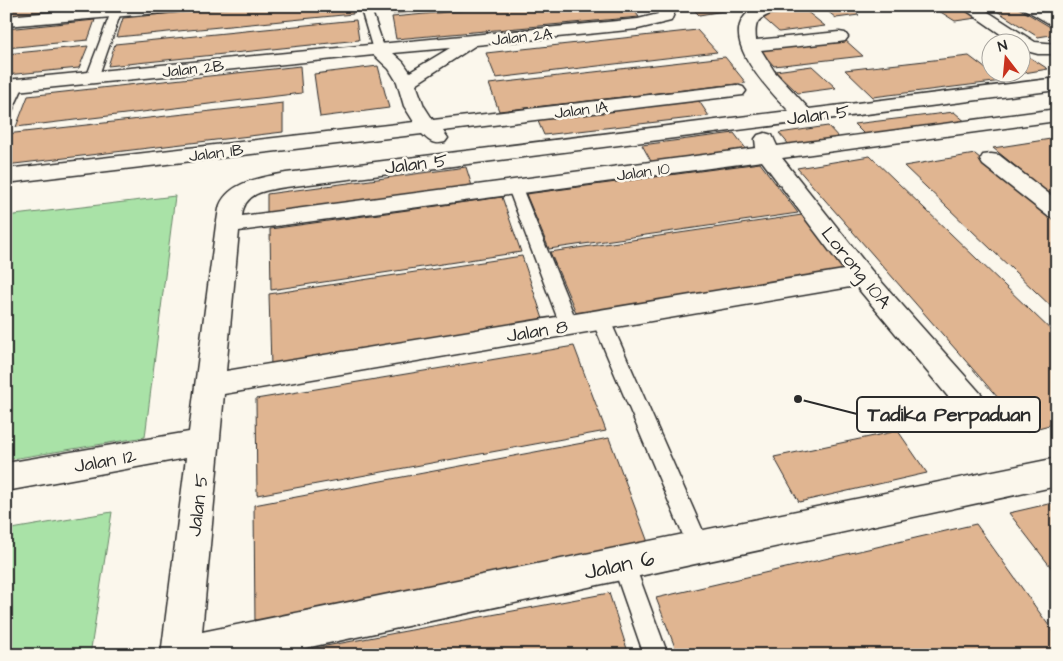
<svg xmlns="http://www.w3.org/2000/svg" width="1063" height="661" font-family="'Architects Daughter',sans-serif">
<style>
.green{fill:#a9e2a7;stroke:#6a8669}
.building{fill:#e0b591;stroke:#2b2b2b}
.lines{fill:none;stroke-linecap:round;stroke-linejoin:round}
.lane-casing{stroke:#2b2b2b;stroke-width:3}
.street-casing{stroke:#2b2b2b;stroke-width:3}
.secondary-casing{stroke:#2b2b2b;stroke-width:3}
.lane{fill:#fbf7ec;fill-rule:evenodd}
.street{fill:#fbf7ec;fill-rule:evenodd}
.secondary{fill:#fbf7ec;fill-rule:evenodd}
.labels{text-anchor:middle;stroke-width:5;stroke-linejoin:round;paint-order:stroke}
.far-street-label{font-size:16px;fill:#2b2b2b;stroke:#fbf7ec}
.street-label{font-size:19px;fill:#2b2b2b;stroke:#fbf7ec}
.near-street-label{font-size:22px;fill:#2b2b2b;stroke:#fbf7ec}
.leader{fill:none;stroke:#2b2b2b;stroke-width:2}
.callout-dot{fill:#2b2b2b;stroke:#fbf7ec;stroke-width:2}
.callout{fill:#fbf7ec;stroke:#2b2b2b;stroke-width:2}
.callout-label{font-size:20px;text-anchor:middle;font-weight:bold;fill:#2b2b2b}
</style>
<rect width="100%" height="100%" fill="#fbf7ec"/>
<filter id="ink" filterUnits="userSpaceOnUse"><feTurbulence type="fractalNoise" baseFrequency=".02" numOctaves="2"/><feDisplacementMap in="SourceGraphic" scale="10" xChannelSelector="R" yChannelSelector="G"/><feConvolveMatrix kernelMatrix="1 2 1 2 8 2 1 2 1" color-interpolation-filters="sRGB"/></filter>
<g filter="url(#ink)">
<g class="green">
<polygon points="175,196 145,437 6,460 6,216"/>
<polygon points="112,512 90,655 6,655 6,530"/>
</g>
<g class="building">
<polygon points="43,6 40,14 6,17 6,7"/>
<polygon points="248,6 351,6 353,14 117,37 123,18"/>
<polygon points="392,6 475,6 393,14"/>
<polygon points="514,6 631,6 639,17 396,39 392,17"/>
<polygon points="690,6 733,6 736,9 699,15"/>
<polygon points="821,6 848,6 859,15 836,18"/>
<polygon points="931,6 958,6 977,18 955,21"/>
<polygon points="989,6 1015,6 1057,31 1057,34 1038,37"/>
<polygon points="805,10 825,26 779,32 761,16"/>
<polygon points="95,20 88,40 6,48 6,29"/>
<polygon points="356,20 359,40 108,66 115,44"/>
<polygon points="697,30 717,52 496,78 486,53"/>
<polygon points="844,39 863,56 774,66 758,48"/>
<polygon points="88,46 79,68 6,75 6,54"/>
<polygon points="1020,51 1048,69 1024,73 1020,70"/>
<polygon points="969,56 1002,81 873,97 845,70"/>
<polygon points="725,57 746,83 499,111 489,84"/>
<polygon points="300,66 302,93 16,127 28,96"/>
<polygon points="378,66 389,108 320,117 314,74"/>
<polygon points="812,66 836,88 798,93 775,71"/>
<polygon points="699,101 709,116 544,135 537,119"/>
<polygon points="283,103 283,132 6,165 6,134"/>
<polygon points="954,112 967,123 865,135 854,124"/>
<polygon points="828,126 841,140 791,147 779,133"/>
<polygon points="734,133 747,150 652,163 642,145"/>
<polygon points="1057,138 1057,200 993,148"/>
<polygon points="975,154 1057,222 1057,312 904,166"/>
<polygon points="870,156 1057,336 1057,423 1027,431 797,168"/>
<polygon points="760,163 798,213 549,249 526,194"/>
<polygon points="466,167 472,186 267,214 267,194"/>
<polygon points="502,197 521,252 271,290 270,229"/>
<polygon points="802,215 848,274 578,317 550,252"/>
<polygon points="522,256 544,322 271,367 269,294"/>
<polygon points="574,346 606,431 257,495 256,399"/>
<polygon points="898,431 927,473 799,502 774,457"/>
<polygon points="609,438 649,545 255,627 254,505"/>
<polygon points="1057,502 1057,575 1009,513"/>
<polygon points="976,524 1057,637 1057,655 678,655 656,598"/>
<polygon points="609,593 629,655 278,655"/>
</g>
<g class="lines">
<g class="lane-casing">
<g id="lane">
<polygon points="360,6 370,6 385,50 383,52 379,53 373,50"/>
<polygon points="116,9 121,12 98,78 92,82 88,81 86,78 111,12"/>
<polygon points="18,81 24,85 12,111 6,115 6,97 14,82"/>
<polygon points="515,184 522,188 578,325 575,329 569,331 563,329 560,325 508,188"/>
<polygon points="601,314 607,316 610,320 710,547 707,554 699,557 691,554 688,547 592,320 595,316"/>
<polygon points="623,552 631,556 634,563 668,655 644,655 612,563 615,556"/>
</g>
</g>
<g class="street-casing">
<g id="street">
<polygon points="122,6 191,6 183,11 6,26 6,16"/>
<path d="M656,6H672L675,11L671,21L638,29L476,45L416,84L424,106L433,120L736,85L743,87L746,91L743,95L443,131L448,138L445,142C434,145 430,142 422,134L6,183V169L414,122L404,106L397,82L389,69L374,55L6,92V80L638,19L658,14ZM450,48L410,72L403,62L393,53Z"/>
<path d="M758,6H779C767,22 753,11 756,40L839,32L845,33L848,37L845,41L839,42L761,50L774,71L809,109L1057,78V90L286,187C266,190 244,192 242,216L756,148L755,139L758,135L765,133L772,135L777,146L1057,109V121L782,158L871,270L982,395L986,403L982,411L971,415L960,411L856,286L224,394L202,632L1057,458V486L273,655H161L186,458L6,491V463L189,432L216,225C218,219 218,211 220,205C230,181 264,177 286,173L789,111C767,88 709,30 758,6ZM762,161L844,270L226,371L239,231Z"/>
<polygon points="960,6 979,6 1035,42 1057,44 1057,54 1038,54 1023,50 1020,42 1012,42"/>
<polygon points="991,154 999,155 1057,200 1057,219 1049,217 983,165 980,160 983,155"/>
</g>
</g>
<g class="secondary-casing">
<polygon id="secondary" points="1019,6 1039,6 1057,16 1057,28"/>
</g>
<use href="#lane" class="lane"/>
<use href="#street" class="street"/>
<use href="#secondary" class="secondary"/>
</g>
</g>
<g class="labels">
<g class="far-street-label">
<text transform="translate(522 36) rotate(-6)" y="6">Jalan 2A</text>
<text transform="translate(193 68) rotate(-6)" y="6">Jalan 2B</text>
<text transform="translate(581 109) rotate(-7)" y="6">Jalan 1A</text>
<text transform="translate(216 152) rotate(-7)" y="6">Jalan 1B</text>
<text transform="translate(643 171) rotate(-8)" y="6">Jalan 10</text>
</g>
<g class="street-label">
<text transform="translate(818 114) rotate(-7)" y="7">Jalan 5</text>
<text transform="translate(416 163) rotate(-7)" y="7">Jalan 5</text>
<text transform="translate(857 267) rotate(51)" y="7">Lorong 10A</text>
<text transform="translate(537 330) rotate(-9)" y="7">Jalan 8</text>
<text transform="translate(105 460) rotate(-10)" y="7">Jalan 12</text>
<text transform="translate(197 505) rotate(-83)" y="7">Jalan 5</text>
</g>
<g class="near-street-label">
<text transform="translate(619 564) rotate(-12)" y="8">Jalan 6</text>
</g>
</g>
<path class="leader" d="M798 399L857 414"/>
<circle class="callout-dot" cx="798" cy="399" r="5"/>
<rect class="callout" x="857" y="397" width="183" height="35" rx="5"/>
<g class="callout-label">
<text x="949" y="421">Tadika Perpaduan</text>
</g>
<rect width="1063" height="661" fill="none" stroke="#fbf7ec" stroke-width="25"/>
<rect x="12" y="12" width="1038" height="636" fill="none" stroke="#2b2b2b" stroke-width="2" filter="url(#ink)"/>
<g transform="translate(1006 58) rotate(344)"><circle r="24" fill="#fbf7ec" stroke="#a8a59f"/>
<path d="M0-4L9 19L0 12L-9 19Z" fill="#c8321e"/>
<text y="-8" font-size="14" font-weight="bold" text-anchor="middle" fill="#2b2b2b">N</text>
</g>
</svg>
